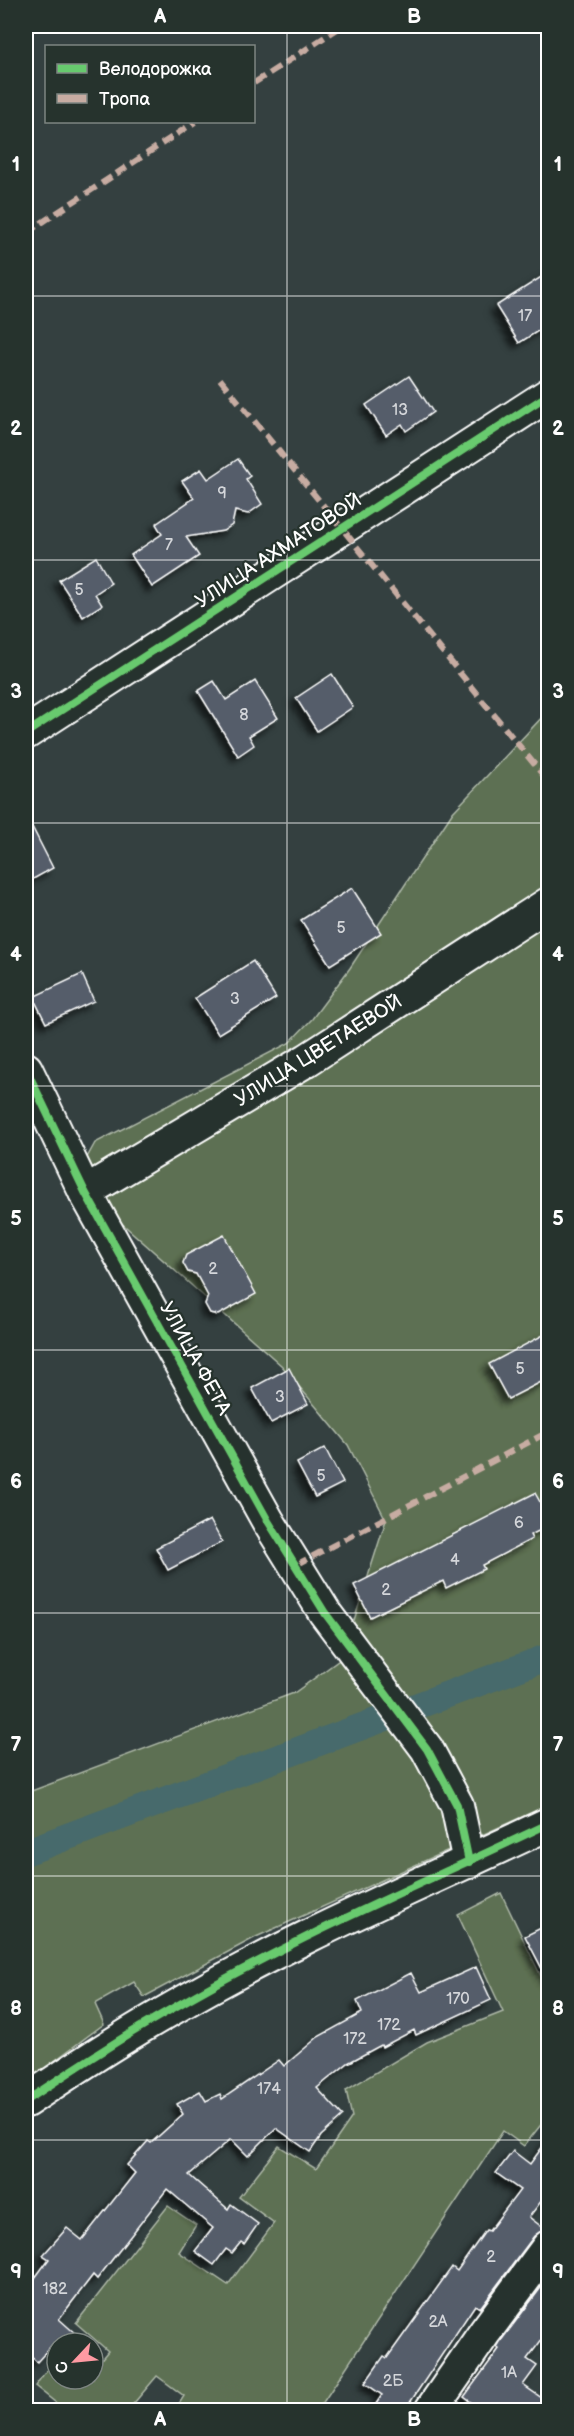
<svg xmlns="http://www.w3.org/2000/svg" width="574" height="2436" font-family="'Balsamiq Sans',sans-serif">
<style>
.green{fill:#5d7052;stroke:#aeb8a8;stroke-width:1.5}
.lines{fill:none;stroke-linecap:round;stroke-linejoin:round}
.canal{stroke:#476a6c;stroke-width:27}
.building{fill:#555d6b;stroke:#fff;stroke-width:1.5;filter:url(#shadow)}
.minor-casing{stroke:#fff;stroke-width:36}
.minor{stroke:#26332d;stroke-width:32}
.quiet{stroke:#c7aca2;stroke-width:6;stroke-dasharray:12 6;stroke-linecap:butt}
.cycleway-casing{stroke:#26332d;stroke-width:11}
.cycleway{stroke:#67ca6e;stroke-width:8}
.grid{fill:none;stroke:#fff;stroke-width:1.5;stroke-opacity:0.55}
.labels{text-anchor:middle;stroke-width:4.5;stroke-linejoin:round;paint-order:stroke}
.number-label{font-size:16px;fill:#d4d6da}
.street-label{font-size:20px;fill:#fff;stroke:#26332d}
.neatline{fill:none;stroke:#fff;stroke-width:2}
.grid-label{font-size:20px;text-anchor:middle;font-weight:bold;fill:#fff}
</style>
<defs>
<filter id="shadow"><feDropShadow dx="-5.5" dy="5.5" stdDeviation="3" flood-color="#0009"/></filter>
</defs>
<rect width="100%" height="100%" fill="#344040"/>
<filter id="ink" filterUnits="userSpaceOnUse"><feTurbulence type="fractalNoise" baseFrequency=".0167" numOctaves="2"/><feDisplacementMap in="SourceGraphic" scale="12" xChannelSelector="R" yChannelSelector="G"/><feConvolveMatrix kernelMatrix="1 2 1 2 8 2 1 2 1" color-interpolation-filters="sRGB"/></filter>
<g filter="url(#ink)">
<g class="green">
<polygon points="548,711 548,1805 256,1937 144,1997 134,1982 95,2004 104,2024 26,2082 26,1793 294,1693 342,1658 386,1520 348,1445 282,1366 89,1194 79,1172 95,1143 289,1043 312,1019 350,968 453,812"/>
<polygon points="501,1893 548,1991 548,2116 524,2146 503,2131 318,2410 175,2410 184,2396 157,2376 128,2410 65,2410 35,2386 55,2359 57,2379 93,2379 93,2369 108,2351 76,2323 168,2206 196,2225 179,2252 228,2285 274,2223 239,2197 279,2146 316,2169 352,2117 346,2090 427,2042 503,2012 458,1915"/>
</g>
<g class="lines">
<polyline class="canal" points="26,1852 548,1657"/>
</g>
<g class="building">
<polygon points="549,272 549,324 519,343 496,306"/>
<polygon points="409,376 433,412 406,431 402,424 386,435 366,405"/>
<polygon points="238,459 250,476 246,479 262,504 248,514 235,511 232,525 223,531 186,537 199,556 152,587 131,555 162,534 156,524 194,498 182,481 201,469 208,479"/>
<polygon points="96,557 111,583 95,594 102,605 83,617 59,580"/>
<polygon points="332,674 353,707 317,731 296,698"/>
<polygon points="214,681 226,700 255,681 278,718 249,736 254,745 238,756 198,691"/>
<polygon points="26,815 53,868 26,883"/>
<polygon points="352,888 381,933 330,965 301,920"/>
<polygon points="253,961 276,998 218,1034 195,998"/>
<polygon points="82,974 94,1001 46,1023 33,997"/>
<polygon points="224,1235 256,1294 218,1315 210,1313 205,1304 208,1296 196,1274 188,1272 183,1263 186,1255"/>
<polygon points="549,1332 549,1378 508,1399 489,1364"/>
<polygon points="289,1368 308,1404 271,1423 252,1388"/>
<polygon points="325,1448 343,1483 315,1497 297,1463"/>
<polygon points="535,1493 549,1518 549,1526 530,1535 532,1539 482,1565 484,1569 446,1588 443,1581 370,1617 354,1585"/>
<polygon points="210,1520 222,1542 168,1570 156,1548"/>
<polygon points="549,1924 549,1982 525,1936"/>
<polygon points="476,1967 491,2000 416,2035 414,2030 382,2047 381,2045 348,2063 317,2088 343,2116 321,2136 310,2152 276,2128 248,2156 231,2139 189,2175 228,2209 231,2204 258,2224 244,2244 241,2242 232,2253 226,2249 214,2265 195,2251 213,2228 167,2189 97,2279 93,2275 59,2319 86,2343 57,2343 57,2348 53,2344 37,2362 26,2352 26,2290 49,2259 43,2255 67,2228 82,2240 135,2173 127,2165 148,2141 151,2143 183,2114 177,2104 200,2091 206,2101 220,2094 222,2099 279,2060 284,2066 318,2037 362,2013 357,2001 411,1973 421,1992"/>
<polygon points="549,2138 549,2191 529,2217 546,2230 534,2236 480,2308 475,2305 405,2410 372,2410 382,2395 365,2383 384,2356 387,2358 452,2267 457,2271 486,2230 489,2231 520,2190 496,2173 513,2151 530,2164"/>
<polygon points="549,2277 549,2330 527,2359 537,2366 523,2385 549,2403 549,2410 482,2410 464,2397 499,2349 497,2347 500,2342"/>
</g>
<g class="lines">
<g class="minor-casing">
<g id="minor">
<polyline points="26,733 548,395"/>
<polyline points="26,1069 85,1192 268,1521 325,1613 427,1749 457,1805 469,1862"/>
<polyline points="85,1192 307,1060 548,904"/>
<path d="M26,2101C72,2070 119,2039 168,2011C288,1940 422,1884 548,1824"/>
<polyline points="431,2410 485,2332 548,2247"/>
</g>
</g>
<use href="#minor" class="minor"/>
<g class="quiet">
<polyline points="254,83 342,26"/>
<polyline points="26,233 195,122"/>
<polyline points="220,379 548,781"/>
<polyline points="296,1565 548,1432"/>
</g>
<g class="cycleway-casing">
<g id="cycleway">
<polyline points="26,733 548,395"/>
<polyline points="26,1069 85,1192 268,1521 325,1613 427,1749 457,1805 469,1862"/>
<path d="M26,2101C72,2070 119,2039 168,2011C288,1940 422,1884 548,1824"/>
</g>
</g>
<use href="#cycleway" class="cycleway"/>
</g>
</g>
<path class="grid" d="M287,26V2410M26,296H548M26,560H548M26,823H548M26,1086H548M26,1350H548M26,1613H548M26,1876H548M26,2140H548"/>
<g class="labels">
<g class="number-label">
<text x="525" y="321">17</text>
<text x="400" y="415">13</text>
<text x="222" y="498">9</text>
<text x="169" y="550">7</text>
<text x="79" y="595">5</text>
<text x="244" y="720">8</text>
<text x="341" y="933">5</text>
<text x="235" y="1004">3</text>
<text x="213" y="1274">2</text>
<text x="520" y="1374">5</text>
<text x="280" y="1402">3</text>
<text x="321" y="1481">5</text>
<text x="519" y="1528">6</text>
<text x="455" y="1565">4</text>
<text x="386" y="1595">2</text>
<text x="458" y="2004">170</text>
<text x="389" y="2030">172</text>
<text x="355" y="2044">172</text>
<text x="269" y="2094">174</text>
<text x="491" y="2262">2</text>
<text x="55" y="2294">182</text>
<text x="438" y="2327">2А</text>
<text x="509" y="2378">1А</text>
<text x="393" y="2386">2Б</text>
</g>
<g class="street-label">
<text transform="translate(278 550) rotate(-33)" y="7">УЛИЦА АХМАТОВОЙ</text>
<text transform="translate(318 1050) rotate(-32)" y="7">УЛИЦА ЦВЕТАЕВОЙ</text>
<text transform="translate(196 1358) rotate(61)" y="7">УЛИЦА ФЕТА</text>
</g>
</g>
<rect width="574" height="2436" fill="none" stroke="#26332d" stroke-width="66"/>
<rect x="45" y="45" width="210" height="78" fill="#26332d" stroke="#7d8581" stroke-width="1.5"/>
<rect x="57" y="64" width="30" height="9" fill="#67ca6e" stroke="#7d8581" stroke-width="1.5"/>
<text x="99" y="75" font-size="18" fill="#ffffff">Велодорожка</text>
<rect x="57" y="94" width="30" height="9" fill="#c7aca2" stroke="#7d8581" stroke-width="1.5"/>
<text x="99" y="105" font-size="18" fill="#ffffff">Тропа</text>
<g transform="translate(75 2361) rotate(244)"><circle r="28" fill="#26332d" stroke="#7d8581" stroke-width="1.5"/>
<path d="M0-4.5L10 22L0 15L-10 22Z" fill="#ff9aa2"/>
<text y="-9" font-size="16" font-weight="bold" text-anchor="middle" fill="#ffffff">С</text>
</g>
<rect x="33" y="33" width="508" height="2370" class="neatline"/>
<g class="grid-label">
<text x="160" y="23">A</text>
<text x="414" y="23">B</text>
<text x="16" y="171">1</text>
<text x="558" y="171">1</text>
<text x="16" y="435">2</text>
<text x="558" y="435">2</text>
<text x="16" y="698">3</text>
<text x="558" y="698">3</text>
<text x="16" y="961">4</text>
<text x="558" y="961">4</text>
<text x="16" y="1225">5</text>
<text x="558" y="1225">5</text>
<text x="16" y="1488">6</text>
<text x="558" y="1488">6</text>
<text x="16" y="1751">7</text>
<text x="558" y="1751">7</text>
<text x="16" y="2015">8</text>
<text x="558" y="2015">8</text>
<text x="16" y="2278">9</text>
<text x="558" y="2278">9</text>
<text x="160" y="2426">A</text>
<text x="414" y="2426">B</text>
</g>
</svg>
